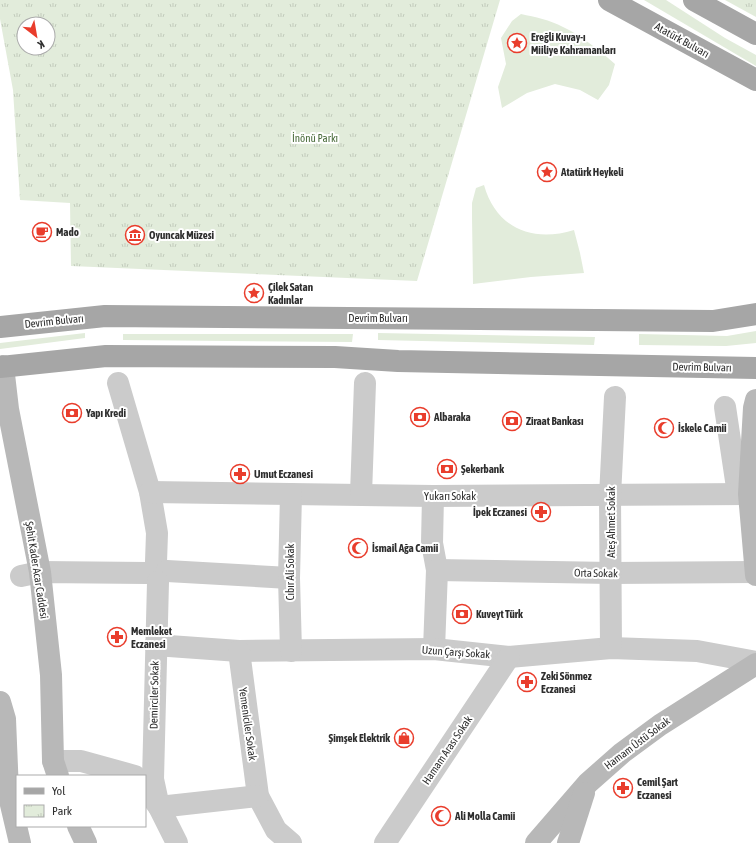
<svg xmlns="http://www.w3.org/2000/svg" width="756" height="843" font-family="'Asap Condensed',sans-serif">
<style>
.green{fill:#e2ecdb}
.park{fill:url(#park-tufts);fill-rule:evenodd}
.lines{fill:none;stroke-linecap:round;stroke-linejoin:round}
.street{stroke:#cbcbcb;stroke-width:22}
.secondary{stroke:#b8b8b8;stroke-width:22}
.primary{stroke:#a6a6a6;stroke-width:22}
.labels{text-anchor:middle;stroke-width:4;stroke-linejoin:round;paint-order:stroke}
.poi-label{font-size:11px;font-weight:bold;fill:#2e2e2e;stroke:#fff;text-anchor:start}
.street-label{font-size:11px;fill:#2e2e2e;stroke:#fff}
.park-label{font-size:11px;fill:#496b3a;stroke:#fff}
</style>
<defs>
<pattern id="park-tufts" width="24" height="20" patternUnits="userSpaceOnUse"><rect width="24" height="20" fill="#e2ecdb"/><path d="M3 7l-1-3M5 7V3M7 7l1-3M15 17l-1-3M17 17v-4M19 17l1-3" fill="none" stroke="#c2cbbc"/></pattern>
</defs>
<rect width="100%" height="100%" fill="#fff"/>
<g class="green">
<polygon points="644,0 666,0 725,38 756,55 756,66"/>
<path d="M521,14C535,17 550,20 563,27C582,36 599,50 615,64L609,85L598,100L580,90L555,84L527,93L502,108L498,87L506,64L501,38L512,21Z"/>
<path d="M484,185C496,228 532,243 574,230L580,253L584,273L531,277L473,284L472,217V203L476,188Z"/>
<polygon points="756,331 756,343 726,346 639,345 639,334 727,336"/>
<polygon points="85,333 85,338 0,349 0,343"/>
<polygon points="378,333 595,337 594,345 378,340"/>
<polygon points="123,334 353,334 352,342 123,340"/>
</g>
<g class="park">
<path d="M0,0H500L417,281L71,266L70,203L20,200L13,90L0,19ZM24,24H48V48H24Z"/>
<polygon points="725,0 756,0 756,17"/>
</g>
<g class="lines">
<g class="street">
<polyline points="118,383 150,492 157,533 156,562"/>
<polyline points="725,407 738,494"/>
<polyline points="150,492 433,496 749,494"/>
<polyline points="361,494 365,383"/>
<polyline points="433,496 432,543 437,570 434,649"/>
<polyline points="437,570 611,573 756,572"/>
<polyline points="167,571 289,578"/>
<polyline points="21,576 40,572 147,573"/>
<polyline points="158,582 153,779 159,807 177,843"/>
<polyline points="155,645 239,651 434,649 509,657 611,648 697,651 756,662"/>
<polyline points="611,648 610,496 615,397"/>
<polyline points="239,651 258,796 276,830 291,843"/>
<polyline points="291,651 289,578 291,494"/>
<polyline points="53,761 81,761 135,776"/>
<polyline points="151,796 159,807 258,796"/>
<polyline points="385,843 509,657"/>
</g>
<g class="secondary">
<polyline points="3,366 8,409 40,572 51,675 53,761 58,776"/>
<polyline points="756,400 754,408 749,494 756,575"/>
<polyline points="0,702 5,719 8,792 20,843"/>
<polyline points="78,826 86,843"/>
<polyline points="536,843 588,783 622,753 660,725 756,664"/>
<polyline points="568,843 584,793"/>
</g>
<g class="primary">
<polyline points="609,0 756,80"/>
<polyline points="694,0 756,34"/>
<polyline points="0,327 105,316 713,321 756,314"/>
<polyline points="0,367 106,356 335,357 398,361 756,368"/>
</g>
</g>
<defs>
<g id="sight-ring" transform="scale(1)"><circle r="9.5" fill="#fff" stroke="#e93d2c" stroke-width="1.5"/><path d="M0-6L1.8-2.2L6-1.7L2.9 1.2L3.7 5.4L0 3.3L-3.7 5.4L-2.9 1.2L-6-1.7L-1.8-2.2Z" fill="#e93d2c"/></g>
<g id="cafe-ring" transform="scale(1)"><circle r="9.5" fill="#fff" stroke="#e93d2c" stroke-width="1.5"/><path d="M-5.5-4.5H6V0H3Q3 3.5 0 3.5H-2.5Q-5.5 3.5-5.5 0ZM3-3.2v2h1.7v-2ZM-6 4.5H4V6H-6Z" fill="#e93d2c"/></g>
<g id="museum-ring" transform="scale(1)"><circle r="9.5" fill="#fff" stroke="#e93d2c" stroke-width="1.5"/><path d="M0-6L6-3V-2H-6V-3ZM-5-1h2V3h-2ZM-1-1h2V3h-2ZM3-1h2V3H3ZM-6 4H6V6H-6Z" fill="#e93d2c"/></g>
<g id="bank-ring" transform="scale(1)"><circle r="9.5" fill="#fff" stroke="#e93d2c" stroke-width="1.5"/><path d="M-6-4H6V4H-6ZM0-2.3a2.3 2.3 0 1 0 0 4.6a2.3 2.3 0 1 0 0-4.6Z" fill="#e93d2c"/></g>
<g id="mosque-ring" transform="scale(1)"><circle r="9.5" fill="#fff" stroke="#e93d2c" stroke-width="1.5"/><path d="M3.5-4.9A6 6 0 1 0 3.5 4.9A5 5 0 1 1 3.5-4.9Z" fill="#e93d2c"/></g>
<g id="pharmacy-ring" transform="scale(1)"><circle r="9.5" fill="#fff" stroke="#e93d2c" stroke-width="1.5"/><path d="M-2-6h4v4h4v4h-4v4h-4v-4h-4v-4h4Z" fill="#e93d2c"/></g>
<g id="shop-ring" transform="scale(1)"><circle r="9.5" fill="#fff" stroke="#e93d2c" stroke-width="1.5"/><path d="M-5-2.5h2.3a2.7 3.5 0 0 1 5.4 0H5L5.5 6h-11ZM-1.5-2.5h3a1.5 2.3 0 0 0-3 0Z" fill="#e93d2c"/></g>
</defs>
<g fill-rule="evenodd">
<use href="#sight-ring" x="517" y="43"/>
<use href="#sight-ring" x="547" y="172"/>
<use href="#cafe-ring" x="42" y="232"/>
<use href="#museum-ring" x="135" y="235"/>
<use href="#sight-ring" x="254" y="293"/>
<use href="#bank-ring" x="72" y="413"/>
<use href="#bank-ring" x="420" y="417"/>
<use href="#bank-ring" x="512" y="421"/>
<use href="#mosque-ring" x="664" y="428"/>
<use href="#bank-ring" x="447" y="469"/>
<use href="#pharmacy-ring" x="240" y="474"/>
<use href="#pharmacy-ring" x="541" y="512"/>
<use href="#mosque-ring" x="358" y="548"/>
<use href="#bank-ring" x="462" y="614"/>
<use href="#pharmacy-ring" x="117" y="637"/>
<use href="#pharmacy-ring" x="527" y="682"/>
<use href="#shop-ring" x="404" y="738"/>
<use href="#pharmacy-ring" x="623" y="788"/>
<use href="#mosque-ring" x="441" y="816"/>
</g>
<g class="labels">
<g class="poi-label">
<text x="531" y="41">Ereğli Kuvay-ı<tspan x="531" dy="13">Miiliye Kahramanları</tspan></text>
<text x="561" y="176">Atatürk Heykeli</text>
<text x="56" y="236">Mado</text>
<text x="149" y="239">Oyuncak Müzesi</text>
<text x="268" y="291">Çilek Satan<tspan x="268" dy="13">Kadınlar</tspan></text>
<text x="86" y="417">Yapı Kredi</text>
<text x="434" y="421">Albaraka</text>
<text x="526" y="425">Ziraat Bankası</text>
<text x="678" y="432">İskele Camii</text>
<text x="461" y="473">Şekerbank</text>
<text x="254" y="478">Umut Eczanesi</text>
<text x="527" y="516" text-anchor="end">İpek Eczanesi</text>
<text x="372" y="552">İsmail Ağa Camii</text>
<text x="476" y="618">Kuveyt Türk</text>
<text x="131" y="635">Memleket<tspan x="131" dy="13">Eczanesi</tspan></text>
<text x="541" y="680">Zeki Sönmez<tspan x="541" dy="13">Eczanesi</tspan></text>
<text x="390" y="742" text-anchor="end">Şimşek Elektrik</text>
<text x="637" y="786">Cemil Şart<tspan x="637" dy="13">Eczanesi</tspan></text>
<text x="455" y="820">Ali Molla Camii</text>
</g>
<g class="street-label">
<text transform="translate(682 40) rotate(29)" y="4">Atatürk Bulvarı</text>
<text x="378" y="322">Devrim Bulvarı</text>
<text transform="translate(54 321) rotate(-6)" y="4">Devrim Bulvarı</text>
<text transform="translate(702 367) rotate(1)" y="4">Devrim Bulvarı</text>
<text x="450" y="500">Yukarı Sokak</text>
<text transform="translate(611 522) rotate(-90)" y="4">Ateş Ahmet Sokak</text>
<text transform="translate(37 570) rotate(81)" y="4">Şehit Kader Acar Caddesi</text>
<text transform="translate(290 572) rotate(-90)" y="4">Cıbır Ali Sokak</text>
<text transform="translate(596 573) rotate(1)" y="4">Orta Sokak</text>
<text transform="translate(456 652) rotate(4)" y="4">Uzun Çarşı Sokak</text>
<text transform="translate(154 695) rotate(-89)" y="4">Demirciler Sokak</text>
<text transform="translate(248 724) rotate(82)" y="4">Yemeniciler Sokak</text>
<text transform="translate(637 743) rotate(-37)" y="4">Hamam Üstü Sokak</text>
<text transform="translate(447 750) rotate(-56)" y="4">Hamam Arası Sokak</text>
</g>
<g class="park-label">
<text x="315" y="142">İnönü Parkı</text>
</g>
</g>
<rect x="16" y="775" width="130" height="52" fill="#ffffff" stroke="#ababab"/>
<rect x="24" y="788" width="20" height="6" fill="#a6a6a6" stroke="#ababab"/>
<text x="52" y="795" font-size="12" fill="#2e2e2e">Yol</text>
<rect x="24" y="805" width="20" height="12" fill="url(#park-tufts)" stroke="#ababab"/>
<text x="52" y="815" font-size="12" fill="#2e2e2e">Park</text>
<g transform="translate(36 36) rotate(149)"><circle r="19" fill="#ffffff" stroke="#ababab"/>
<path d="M0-3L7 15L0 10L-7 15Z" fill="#e93d2c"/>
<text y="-6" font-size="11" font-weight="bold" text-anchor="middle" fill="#2e2e2e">K</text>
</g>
</svg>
